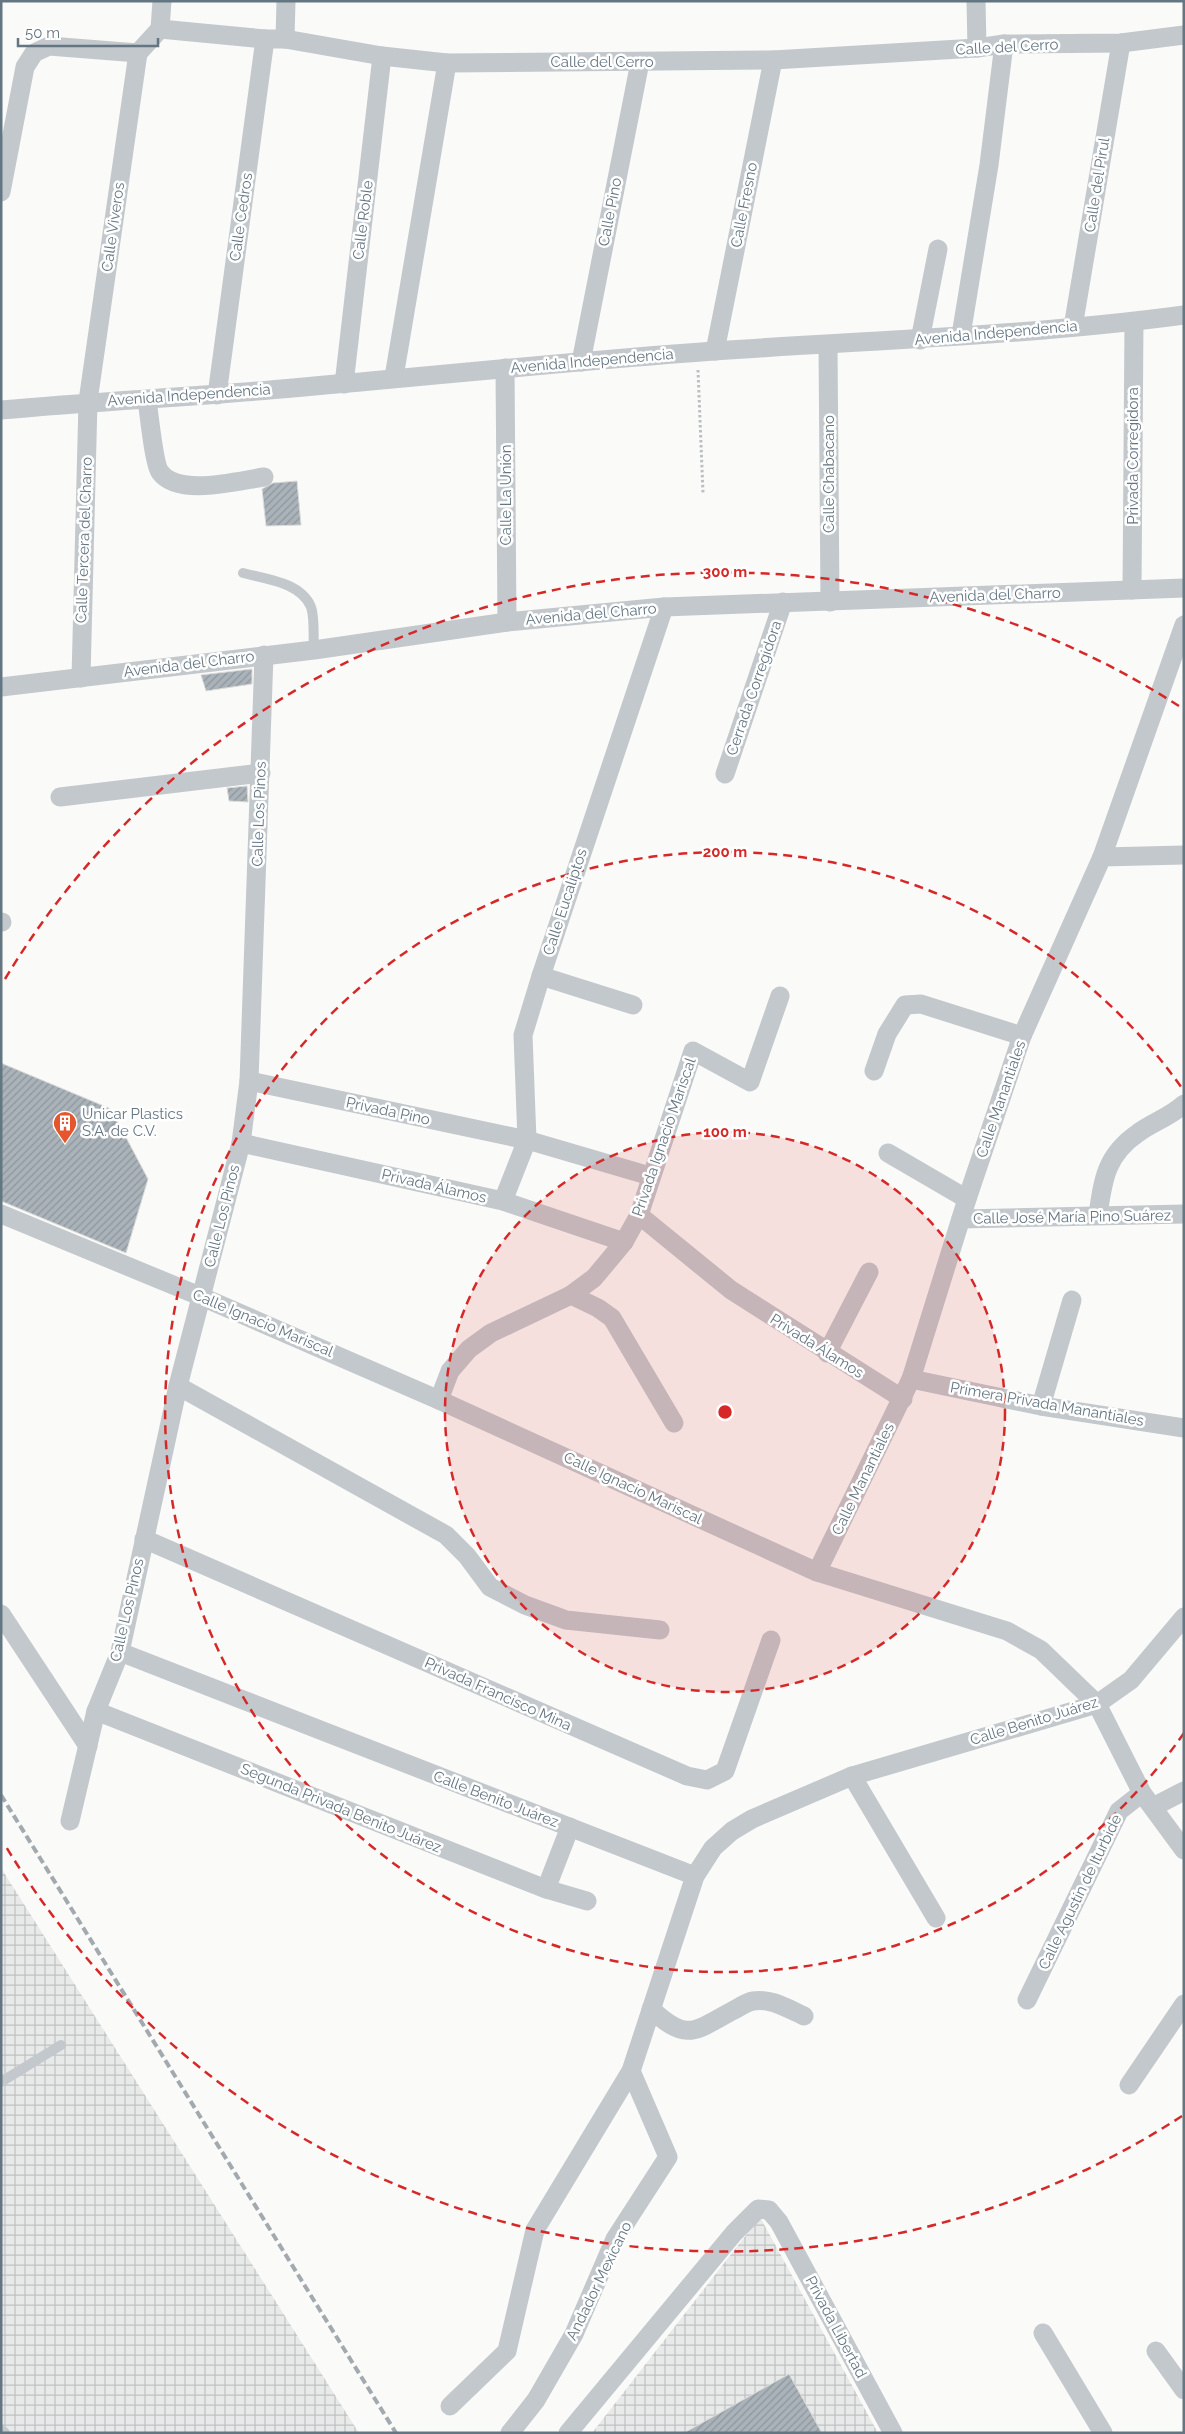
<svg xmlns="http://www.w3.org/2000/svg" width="1185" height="2434" font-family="Raleway,sans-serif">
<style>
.industrial{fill:url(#industrial-grid)}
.building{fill:url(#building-hatch);stroke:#dcdcda}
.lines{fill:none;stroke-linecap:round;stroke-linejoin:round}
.path{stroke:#bbbfc2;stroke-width:3;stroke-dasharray:2.5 2.5;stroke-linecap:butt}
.service{stroke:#c3c8cc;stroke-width:10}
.minor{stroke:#c3c8cc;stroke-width:19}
.rail{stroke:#a2aab0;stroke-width:4;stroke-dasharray:8 4;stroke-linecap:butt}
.ring{fill:none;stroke:#d62828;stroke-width:2.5;stroke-dasharray:9 6}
.labels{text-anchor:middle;stroke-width:5;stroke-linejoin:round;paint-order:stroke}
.street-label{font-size:15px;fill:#657683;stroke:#fff}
.poi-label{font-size:15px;fill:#657683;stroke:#fff;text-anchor:start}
.centre{fill:#d62828;stroke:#fff;stroke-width:2.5}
.ring-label{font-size:15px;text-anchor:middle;font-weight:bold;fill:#d62828;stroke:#fff;stroke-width:5;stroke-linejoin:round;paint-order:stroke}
</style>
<defs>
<pattern id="industrial-grid" width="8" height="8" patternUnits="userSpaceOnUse" patternTransform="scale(1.25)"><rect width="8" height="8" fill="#e8e9e9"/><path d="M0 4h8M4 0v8" fill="none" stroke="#c0c1c2"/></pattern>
<pattern id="building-hatch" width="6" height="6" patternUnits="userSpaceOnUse" patternTransform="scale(1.25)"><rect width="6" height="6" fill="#aab3b9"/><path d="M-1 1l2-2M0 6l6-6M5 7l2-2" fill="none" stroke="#8e969c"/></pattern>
</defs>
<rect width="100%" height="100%" fill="#fafaf8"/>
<g class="industrial">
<polygon points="1,1868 359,2433 1,2433"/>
<polygon points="760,2217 878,2433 592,2433"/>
</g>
<g class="building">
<polygon points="297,481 301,525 266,526 262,489 273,483"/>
<polygon points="252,669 252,684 206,691 201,675"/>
<polygon points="247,786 248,802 229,801 227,788"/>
<polygon points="1,1063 111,1109 148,1179 126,1253 1,1201"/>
<polygon points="789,2374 822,2433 684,2433"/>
</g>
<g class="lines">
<polyline class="path" points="698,370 703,493"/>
<g class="service">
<path d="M243,573C265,579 301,582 311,607C315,618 313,637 314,650"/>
<polyline points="1,2082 61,2045"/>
<polyline points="1,2429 5,2433"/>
</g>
<g class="minor">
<polyline points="976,1 977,48"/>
<polyline points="160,29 162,1"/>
<polyline points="285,39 286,1"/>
<polyline points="1,192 25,67 34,53 49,46 138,53 160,29 265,39 285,39 382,56 447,63 773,60 977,48 1004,44 1121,43 1184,35"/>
<polyline points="1073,327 1121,43"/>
<polyline points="961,335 989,165 1004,44"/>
<polyline points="920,340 938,249"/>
<polyline points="828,345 830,602"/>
<polyline points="715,351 773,60"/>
<polyline points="581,362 640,62"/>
<polyline points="505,368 507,622"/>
<polyline points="394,377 447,63"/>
<polyline points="344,384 382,56"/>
<polyline points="217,395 265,39"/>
<path d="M147,400C149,413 154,464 160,472C178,497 237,481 264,477"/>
<path d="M1,410C98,401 195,397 293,388C433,376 573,361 714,351C871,340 1028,336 1184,315"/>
<polyline points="1132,590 1134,322"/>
<polyline points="81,678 88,401 138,53"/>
<polyline points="1,687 314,650 507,622 664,607 1184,588"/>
<polyline points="725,774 783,602"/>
<polyline points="60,797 261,773"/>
<polyline points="1102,857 1184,855"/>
<polyline points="1,922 2,922"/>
<polyline points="541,976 633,1005"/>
<polyline points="874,1071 887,1034 905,1005 921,1004 1022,1036"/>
<polyline points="249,1081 527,1140 650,1176"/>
<polyline points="241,1143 503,1201 624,1242"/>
<polyline points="888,1153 967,1199"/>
<polyline points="503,1201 527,1140 523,1035 541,976 664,607"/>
<polyline points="1,1214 202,1297 439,1400 817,1572 1007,1631 1041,1650 1097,1704 1142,1793 1184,1850"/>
<polyline points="639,1215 731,1290 903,1399"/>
<path d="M1098,1215C1103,1179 1106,1155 1138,1133C1153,1122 1170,1117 1184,1104"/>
<polyline points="961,1219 1184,1214"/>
<polyline points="571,1295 598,1308 612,1318 674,1423"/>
<polyline points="827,1353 869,1272"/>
<polyline points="911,1379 1041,1406 1184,1428"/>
<polyline points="178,1386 446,1535 467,1556 490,1587 525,1605 566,1620 660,1630"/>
<polyline points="439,1400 450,1371 469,1349 491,1333 571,1295 594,1278 624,1242 639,1215 693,1051 750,1082 780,996"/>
<polyline points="1041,1406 1072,1300"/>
<polyline points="144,1539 687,1776 707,1780 725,1771 771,1640"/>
<polyline points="817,1572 911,1379 967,1199 1022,1036 1102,857 1184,625"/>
<polyline points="1,1614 88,1746"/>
<polyline points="120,1652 695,1876"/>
<polyline points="96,1711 546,1889 587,1901"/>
<polyline points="852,1776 936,1918"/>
<polyline points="1153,1807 1184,1791"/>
<polyline points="70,1821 96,1711 120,1652 178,1386 241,1143 249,1081 264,655"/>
<polyline points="546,1889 570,1827"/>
<polyline points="1027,2000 1119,1811 1142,1793"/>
<path d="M651,2009C686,2042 694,2032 732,2011C739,2008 746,2002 753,2001C772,1998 788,2009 804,2016"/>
<polyline points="1129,2085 1184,2004"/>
<polyline points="1043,2333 1103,2433"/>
<polyline points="1156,2351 1184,2390"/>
<polyline points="450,2406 507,2351 535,2230 631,2071 695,1876 713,1848 732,1831 752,1819 852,1776 1097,1704 1131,1680 1184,1617"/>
<polyline points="510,2433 536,2400 574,2334 615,2239 668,2157 631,2071"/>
<polyline points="568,2433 734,2233 758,2209 769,2210 779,2222 893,2433"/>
</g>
<polyline class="rail" points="1,1795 396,2433"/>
</g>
<circle cx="725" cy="1412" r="280" fill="#d62828" fill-opacity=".12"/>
<g class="ring">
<circle cx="725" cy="1412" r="280"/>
<path d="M1184 1733A560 560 0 1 1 1184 1091"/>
<path d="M1182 2116A840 840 0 0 1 5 1845M5 979A840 840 0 0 1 1182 708"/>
</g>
<defs>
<g id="building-pin" transform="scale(1.25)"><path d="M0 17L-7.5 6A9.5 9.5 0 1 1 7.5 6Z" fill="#e4572e" stroke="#fff"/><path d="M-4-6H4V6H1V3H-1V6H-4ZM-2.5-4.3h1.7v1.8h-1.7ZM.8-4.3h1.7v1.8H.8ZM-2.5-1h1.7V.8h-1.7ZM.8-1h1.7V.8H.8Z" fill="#fff"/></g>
</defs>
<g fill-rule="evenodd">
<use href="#building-pin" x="65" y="1123"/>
</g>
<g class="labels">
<g class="street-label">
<text transform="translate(1007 47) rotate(-3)" y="5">Calle del Cerro</text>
<text x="602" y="67">Calle del Cerro</text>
<text transform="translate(1097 185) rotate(-81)" y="5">Calle del Pirul</text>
<text transform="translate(744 205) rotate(-79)" y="5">Calle Fresno</text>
<text transform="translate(610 212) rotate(-79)" y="5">Calle Pino</text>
<text transform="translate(241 217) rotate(-82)" y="5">Calle Cedros</text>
<text transform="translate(363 220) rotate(-83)" y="5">Calle Roble</text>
<text transform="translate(113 227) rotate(-82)" y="5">Calle Viveros</text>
<text transform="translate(996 333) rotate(-5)" y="5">Avenida Independencia</text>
<text transform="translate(592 361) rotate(-5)" y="5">Avenida Independencia</text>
<text transform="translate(189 395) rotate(-4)" y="5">Avenida Independencia</text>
<text transform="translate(1133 456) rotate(-90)" y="5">Privada Corregidora</text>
<text transform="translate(829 474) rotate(-90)" y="5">Calle Chabacano</text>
<text transform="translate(506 495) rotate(-90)" y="5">Calle La Unión</text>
<text transform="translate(84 540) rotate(-88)" y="5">Calle Tercera del Charro</text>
<text transform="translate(995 595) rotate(-2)" y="5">Avenida del Charro</text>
<text transform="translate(591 614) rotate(-5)" y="5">Avenida del Charro</text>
<text transform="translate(189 664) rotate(-7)" y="5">Avenida del Charro</text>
<text transform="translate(754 688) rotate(-71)" y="5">Cerrada Corregidora</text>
<text transform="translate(259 814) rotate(-88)" y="5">Calle Los Pinos</text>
<text transform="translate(565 902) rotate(-72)" y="5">Calle Eucaliptos</text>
<text transform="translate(1001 1099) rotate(-71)" y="5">Calle Manantiales</text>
<text transform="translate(388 1111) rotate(12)" y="5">Privada Pino</text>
<text transform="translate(664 1137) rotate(-71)" y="5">Privada Ignacio Mariscal</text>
<text transform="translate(434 1186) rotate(13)" y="5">Privada Álamos</text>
<text transform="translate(222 1216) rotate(-76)" y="5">Calle Los Pinos</text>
<text transform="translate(1072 1217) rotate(-1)" y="5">Calle José María Pino Suárez</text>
<text transform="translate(263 1323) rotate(23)" y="5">Calle Ignacio Mariscal</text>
<text transform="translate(817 1346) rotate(32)" y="5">Privada Álamos</text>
<text transform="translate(1047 1404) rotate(10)" y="5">Primera Privada Manantiales</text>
<text transform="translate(863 1479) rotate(-64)" y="5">Calle Manantiales</text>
<text transform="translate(633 1488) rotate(25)" y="5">Calle Ignacio Mariscal</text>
<text transform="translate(127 1610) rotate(-77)" y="5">Calle Los Pinos</text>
<text transform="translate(498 1694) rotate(24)" y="5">Privada Francisco Mina</text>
<text transform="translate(1034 1721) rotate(-17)" y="5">Calle Benito Juárez</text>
<text transform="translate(496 1799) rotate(21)" y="5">Calle Benito Juárez</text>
<text transform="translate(341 1808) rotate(22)" y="5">Segunda Privada Benito Juárez</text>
<text transform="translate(1080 1892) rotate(-64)" y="5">Calle Agustín de Iturbide</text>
<text transform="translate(599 2281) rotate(-64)" y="5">Andador Mexicano</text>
<text transform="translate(836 2327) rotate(62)" y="5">Privada Libertad</text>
</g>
<g class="poi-label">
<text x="82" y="1119">Unicar Plastics<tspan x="82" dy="17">S.A. de C.V.</tspan></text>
</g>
</g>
<circle cx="725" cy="1412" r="8" class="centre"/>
<g class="ring-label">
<text x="725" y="577">300 m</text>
<text x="725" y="857">200 m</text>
<text x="725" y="1137">100 m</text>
</g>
<rect width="1185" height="2434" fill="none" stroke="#657683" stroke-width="5"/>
<path d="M18 38v8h140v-8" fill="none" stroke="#657683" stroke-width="2.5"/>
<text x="25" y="38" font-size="15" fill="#657683" stroke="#ffffff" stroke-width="4" paint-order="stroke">50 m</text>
</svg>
